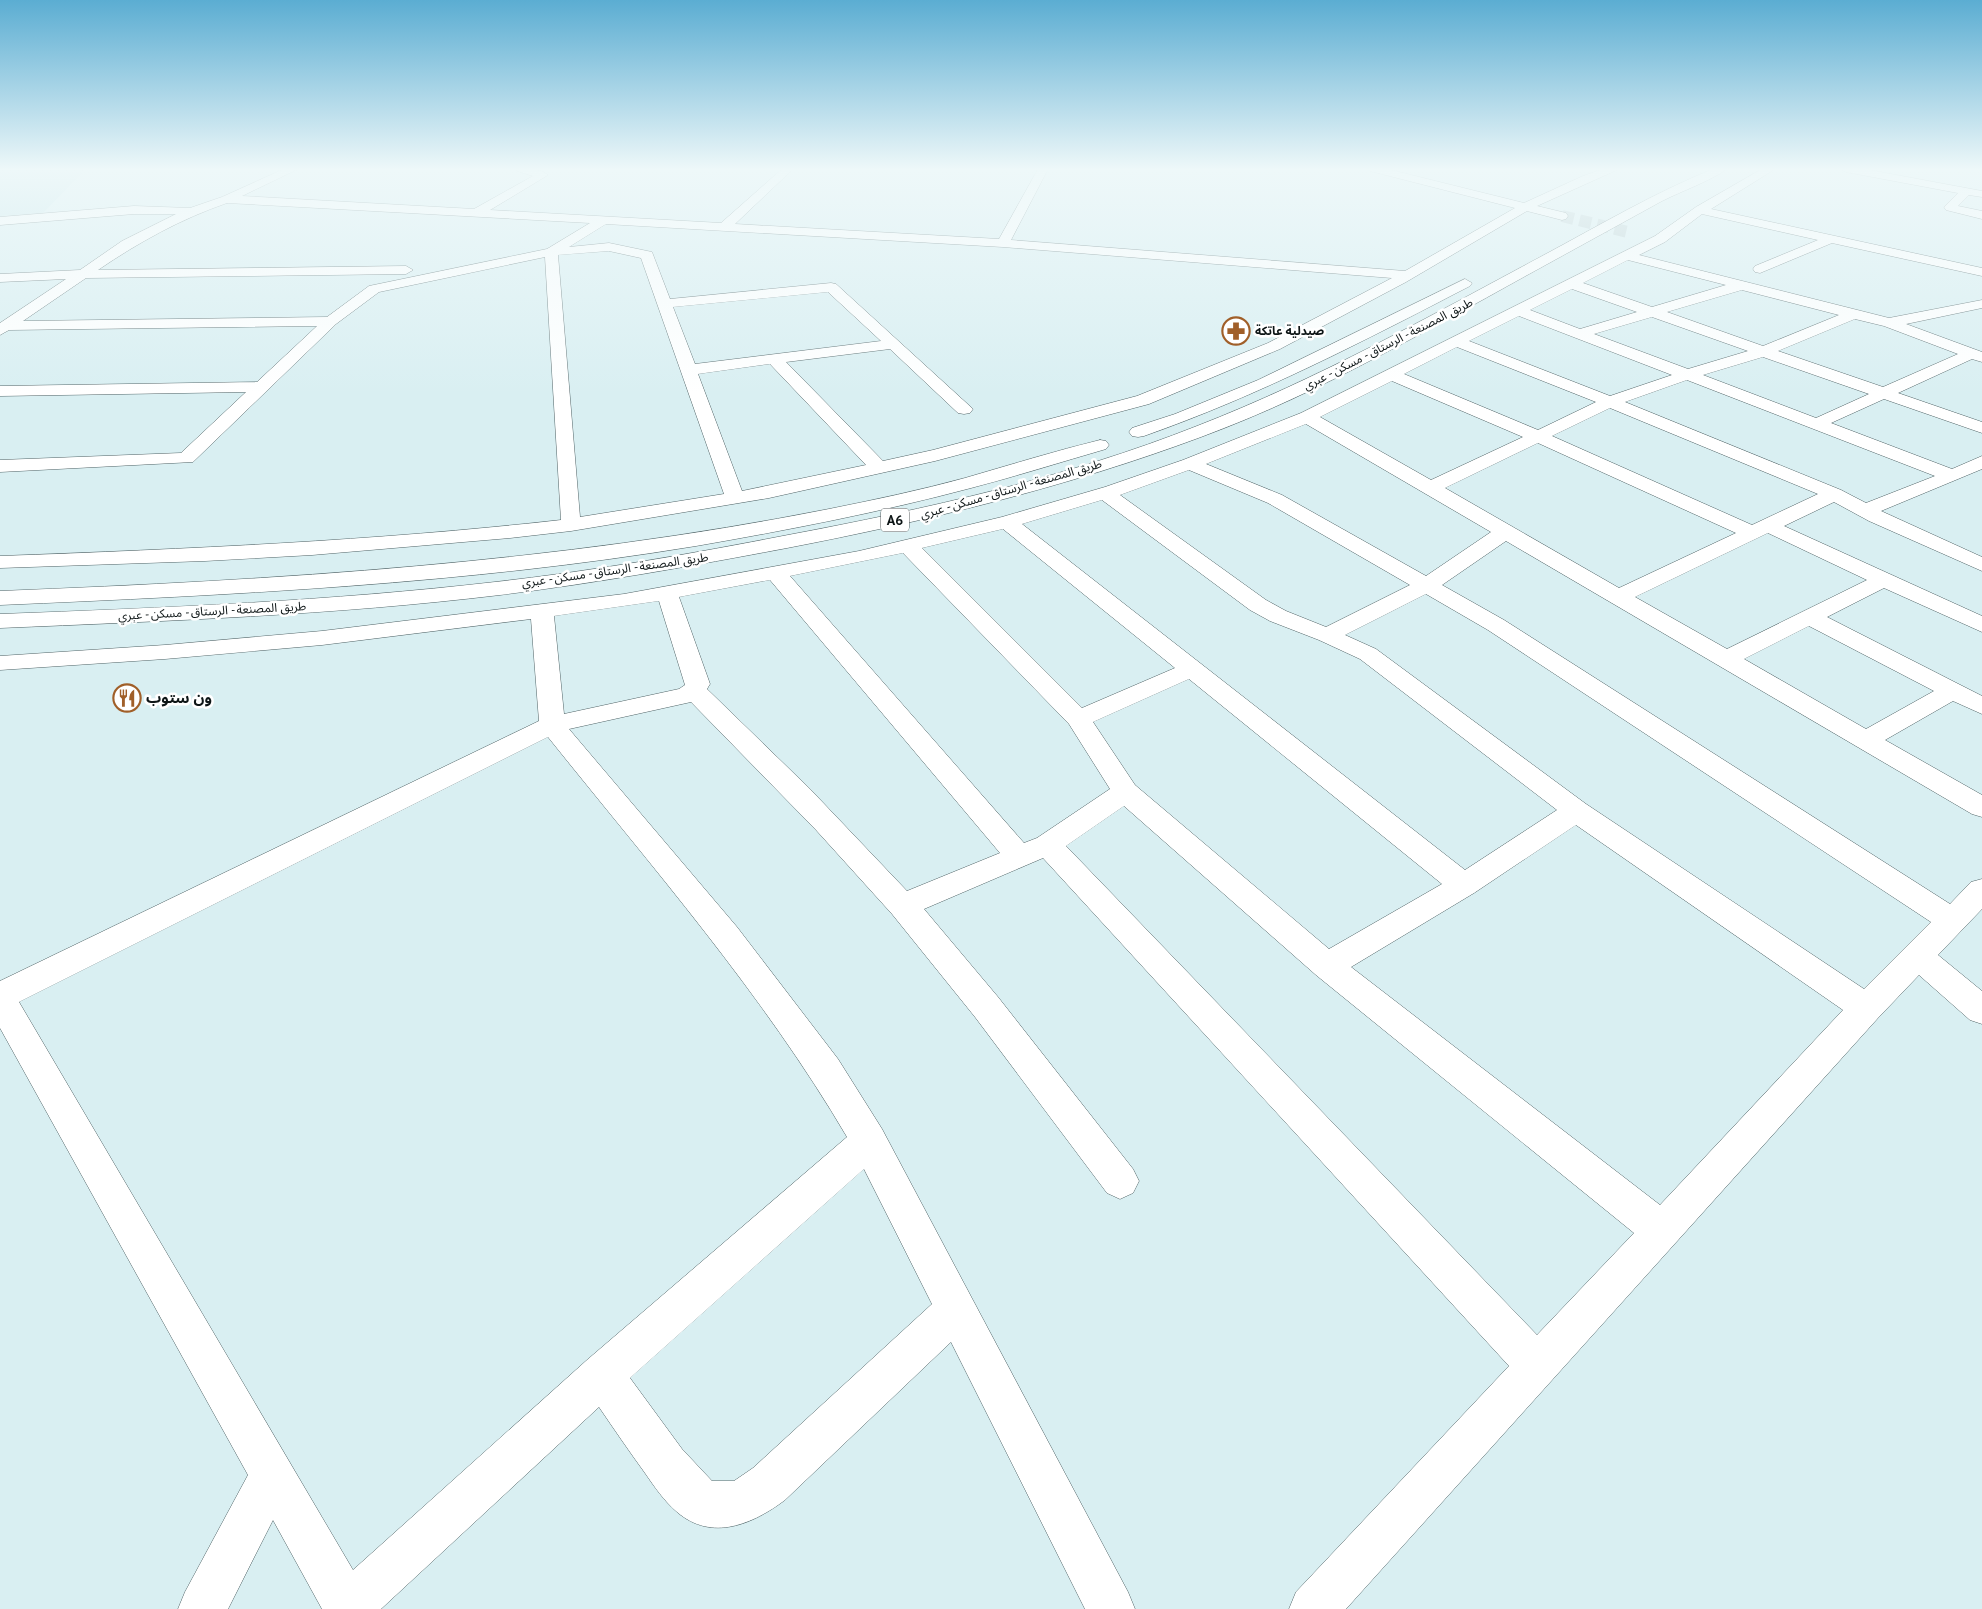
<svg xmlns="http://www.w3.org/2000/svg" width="1982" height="1609" font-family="'PT Sans','Noto Sans Arabic',sans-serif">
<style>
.built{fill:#c6e5ea}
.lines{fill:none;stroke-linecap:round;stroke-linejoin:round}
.minor-tunnel{stroke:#baced1;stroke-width:12;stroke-dasharray:12 6;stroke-linecap:butt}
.minor-casing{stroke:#516467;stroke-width:1}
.highway-casing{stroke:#516467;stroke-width:1}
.minor{fill:#fff;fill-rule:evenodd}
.highway{fill:#fff;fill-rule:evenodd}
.labels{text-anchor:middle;stroke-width:5;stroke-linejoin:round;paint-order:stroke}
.far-poi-label{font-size:12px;font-weight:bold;fill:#0d1516;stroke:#fff;text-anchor:start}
.far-street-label{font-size:12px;fill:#0d1516;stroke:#fff}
.shield{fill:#fff;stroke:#565b5c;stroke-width:1}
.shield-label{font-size:14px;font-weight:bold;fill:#0d1516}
.poi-label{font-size:15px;font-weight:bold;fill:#0d1516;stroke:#fff;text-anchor:start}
</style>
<rect width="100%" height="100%" fill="#d9eff2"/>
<polygon class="built" points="0,169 86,169 43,213 0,216"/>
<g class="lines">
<polyline class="minor-tunnel" points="1562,216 1628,232"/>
<g class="minor-casing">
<g id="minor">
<path d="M284,169H298L242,196L474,209L533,176L517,171L516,169C526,169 540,168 548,175L490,210L721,223L782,169H793L735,224L999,239L1038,169H1048L1011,240L1405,271L1515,208L1370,171L1369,169H1387L1524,203L1583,176L1603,169H1619L1537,206L1566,213L1568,216L1566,219L1562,220L1527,211L1406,282L1280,349L1149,404L935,461L769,498L571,531L510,538L312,555L205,561L0,568V556C187,549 374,541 561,520L545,257L379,292L336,324L193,462L0,472V460L181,453L246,392L0,396V386L257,382L317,326L9,330L0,335V323L66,279L0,282V274L80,270L122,241L176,214H134L0,225V217L134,206L190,208L222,197ZM227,203L590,223L547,249L369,286L327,317L23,321L86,278L406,274L413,270L406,266L98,270C139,242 181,219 227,203ZM606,224L1003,247L1392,278L1268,343L1137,396L933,450L883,461L786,362L890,349L958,413L964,414L970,413L973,409L836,284L831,283L670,299L652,252L609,243L569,247ZM609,251L641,258L724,494L580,517L558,255ZM828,292L881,341L695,364L673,307ZM770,364L866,465L742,491L698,374Z"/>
<path d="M1762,169H1775L1711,209L1982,268V276L1832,243L1760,273L1755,272L1753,269L1755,266L1818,240L1702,214L1665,242L1639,255L1889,318L1982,300V308L1906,324L1982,352V362L1972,359L1898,393L1982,422V433L1884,399L1831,423L1952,469L1982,456V469L1881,511L1982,557V571L1869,521L1834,502L1784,526L1982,616V632L1884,588L1827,617L1982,696V714L1953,701L1885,740L1982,795V817L1972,814L1506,541L1442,585L1504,620L1950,904L1971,882L1982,879V909L1938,955L1982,991V1024L1970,1020L1919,975L1878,1018L1346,1609H1289L1296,1592L1509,1366L1043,858L924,909L998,997L1133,1169L1139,1181L1133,1193L1120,1199L1107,1193L975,1017L892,914L816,830L691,702L569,729L737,927L838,1059L882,1129L1128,1592L1135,1609H1085L951,1342L785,1500C753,1524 712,1542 677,1512C664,1501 654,1486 645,1473C629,1451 614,1429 599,1407L381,1609H322L273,1520L228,1609H178L185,1592L248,1475L0,1028V981L539,721L531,619L322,645L165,659L0,670V656L165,645L322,631L624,594L859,551L1002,517L1105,487L1183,460L1301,413L1655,236L1696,207ZM1628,260L1726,285L1652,307L1583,283ZM1572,289L1637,312L1580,329L1530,310ZM1742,290L1839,315L1763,346L1667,312ZM1519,316L1672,375L1610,396L1469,341ZM1652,317L1748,351L1688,369L1594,334ZM1855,319L1884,326L1958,354L1883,387L1778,351ZM1457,347L1596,402L1538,430L1404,374ZM1763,357L1869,394L1816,418L1703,375ZM1687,380L1935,476L1866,503L1841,490L1625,402ZM1392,381L1523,437L1431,480L1320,417ZM1610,408L1818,494L1752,525L1552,436ZM1306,424L1491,532L1426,576L1282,495L1206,464ZM1538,443L1736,533L1619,588L1445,488ZM1189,470L1268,503L1410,585L1326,627L1286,611L1266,600L1120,495ZM1102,500L1250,610L1270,621L1319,640L1360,659L1557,810L1465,870L1022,524ZM1003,529L1175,668L1082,708L922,548ZM1768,533L1867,580L1727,649L1635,597ZM903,553L1069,724L1110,789L1037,838L1024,843L790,576ZM770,580L1000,853L907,891L810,789L707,689L710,684L679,597ZM1426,594L1488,630L1931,922L1864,989L1586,804L1376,649L1345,635ZM659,601L685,685L679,689L564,714L554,616ZM1809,626L1934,691L1866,729L1744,659ZM1189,679L1442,884L1329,949L1135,785L1093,722ZM548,737C652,867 763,994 847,1137L587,1360L353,1570L19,1002ZM1124,806L1316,975L1634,1233L1537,1335L1066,846ZM1576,825L1843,1010L1660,1205L1351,967L1474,893ZM864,1169L932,1304L753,1468L734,1481H712L682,1449L630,1378Z"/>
<polygon points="1841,169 1864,169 1982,191 1982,197 1969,195 1958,206 1982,211 1982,219 1946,210 1944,207 1958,193 1846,172"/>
</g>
</g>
<g class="highway-casing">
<g id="highway">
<path d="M1713,169H1727C1708,182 1684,190 1662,201C1625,221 1588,242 1551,262C1436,325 1323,392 1201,437C1067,487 927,521 787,548C692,566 596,583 500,595C334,615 167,621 0,628V614C165,608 330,601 495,582C593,571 691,554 788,535C926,509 1066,478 1197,426C1318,379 1430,316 1544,255C1600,225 1654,193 1713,169Z"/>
<path d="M1465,279L1472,283L1470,286C1364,341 1258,396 1144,436L1138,437L1132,436L1129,432L1132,428L1175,414L1258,380Z"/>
<path d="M1100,440L1106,441L1109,445L1106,449C1061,462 1017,476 971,488C881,512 788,530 696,546C466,584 232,595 0,605V591C278,580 556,563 829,509C874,500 921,490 965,478C1010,465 1055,451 1100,440Z"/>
</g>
</g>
<use href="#minor" class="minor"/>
<use href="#highway" class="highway"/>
</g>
<linearGradient id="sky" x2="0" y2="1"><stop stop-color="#5badd2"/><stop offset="0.43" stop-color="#eef8f9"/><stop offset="1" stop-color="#eef8f9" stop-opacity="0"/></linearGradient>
<rect width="1982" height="394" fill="url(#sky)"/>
<defs>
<g id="pharmacy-ring" transform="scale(1.4375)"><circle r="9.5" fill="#fff" stroke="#a05f29" stroke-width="1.5"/><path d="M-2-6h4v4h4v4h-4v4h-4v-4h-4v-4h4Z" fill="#a05f29"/></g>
<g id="restaurant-ring" transform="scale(1.4375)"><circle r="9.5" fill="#fff" stroke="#a05f29" stroke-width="1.5"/><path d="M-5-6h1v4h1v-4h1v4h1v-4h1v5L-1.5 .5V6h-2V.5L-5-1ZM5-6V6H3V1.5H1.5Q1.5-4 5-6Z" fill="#a05f29"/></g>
</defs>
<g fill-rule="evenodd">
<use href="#pharmacy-ring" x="1236" y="331"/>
<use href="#restaurant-ring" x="127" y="698"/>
</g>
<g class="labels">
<g class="far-poi-label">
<text x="1255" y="335">صيدلية عاتكة</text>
</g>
<g class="far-street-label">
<text transform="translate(1388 344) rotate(-27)" y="4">طريق المصنعة - الرستاق - مسكن - عبري</text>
<text transform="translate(1011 489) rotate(-16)" y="4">طريق المصنعة - الرستاق - مسكن - عبري</text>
<text transform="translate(615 570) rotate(-8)" y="4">طريق المصنعة - الرستاق - مسكن - عبري</text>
<text transform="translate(212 611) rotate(-3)" y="4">طريق المصنعة - الرستاق - مسكن - عبري</text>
</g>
<rect class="shield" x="881" y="508.5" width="28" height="23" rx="4"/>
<g class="shield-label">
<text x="895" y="525">A6</text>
</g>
<g class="poi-label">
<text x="146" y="703">ون ستوب</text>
</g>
</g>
</svg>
